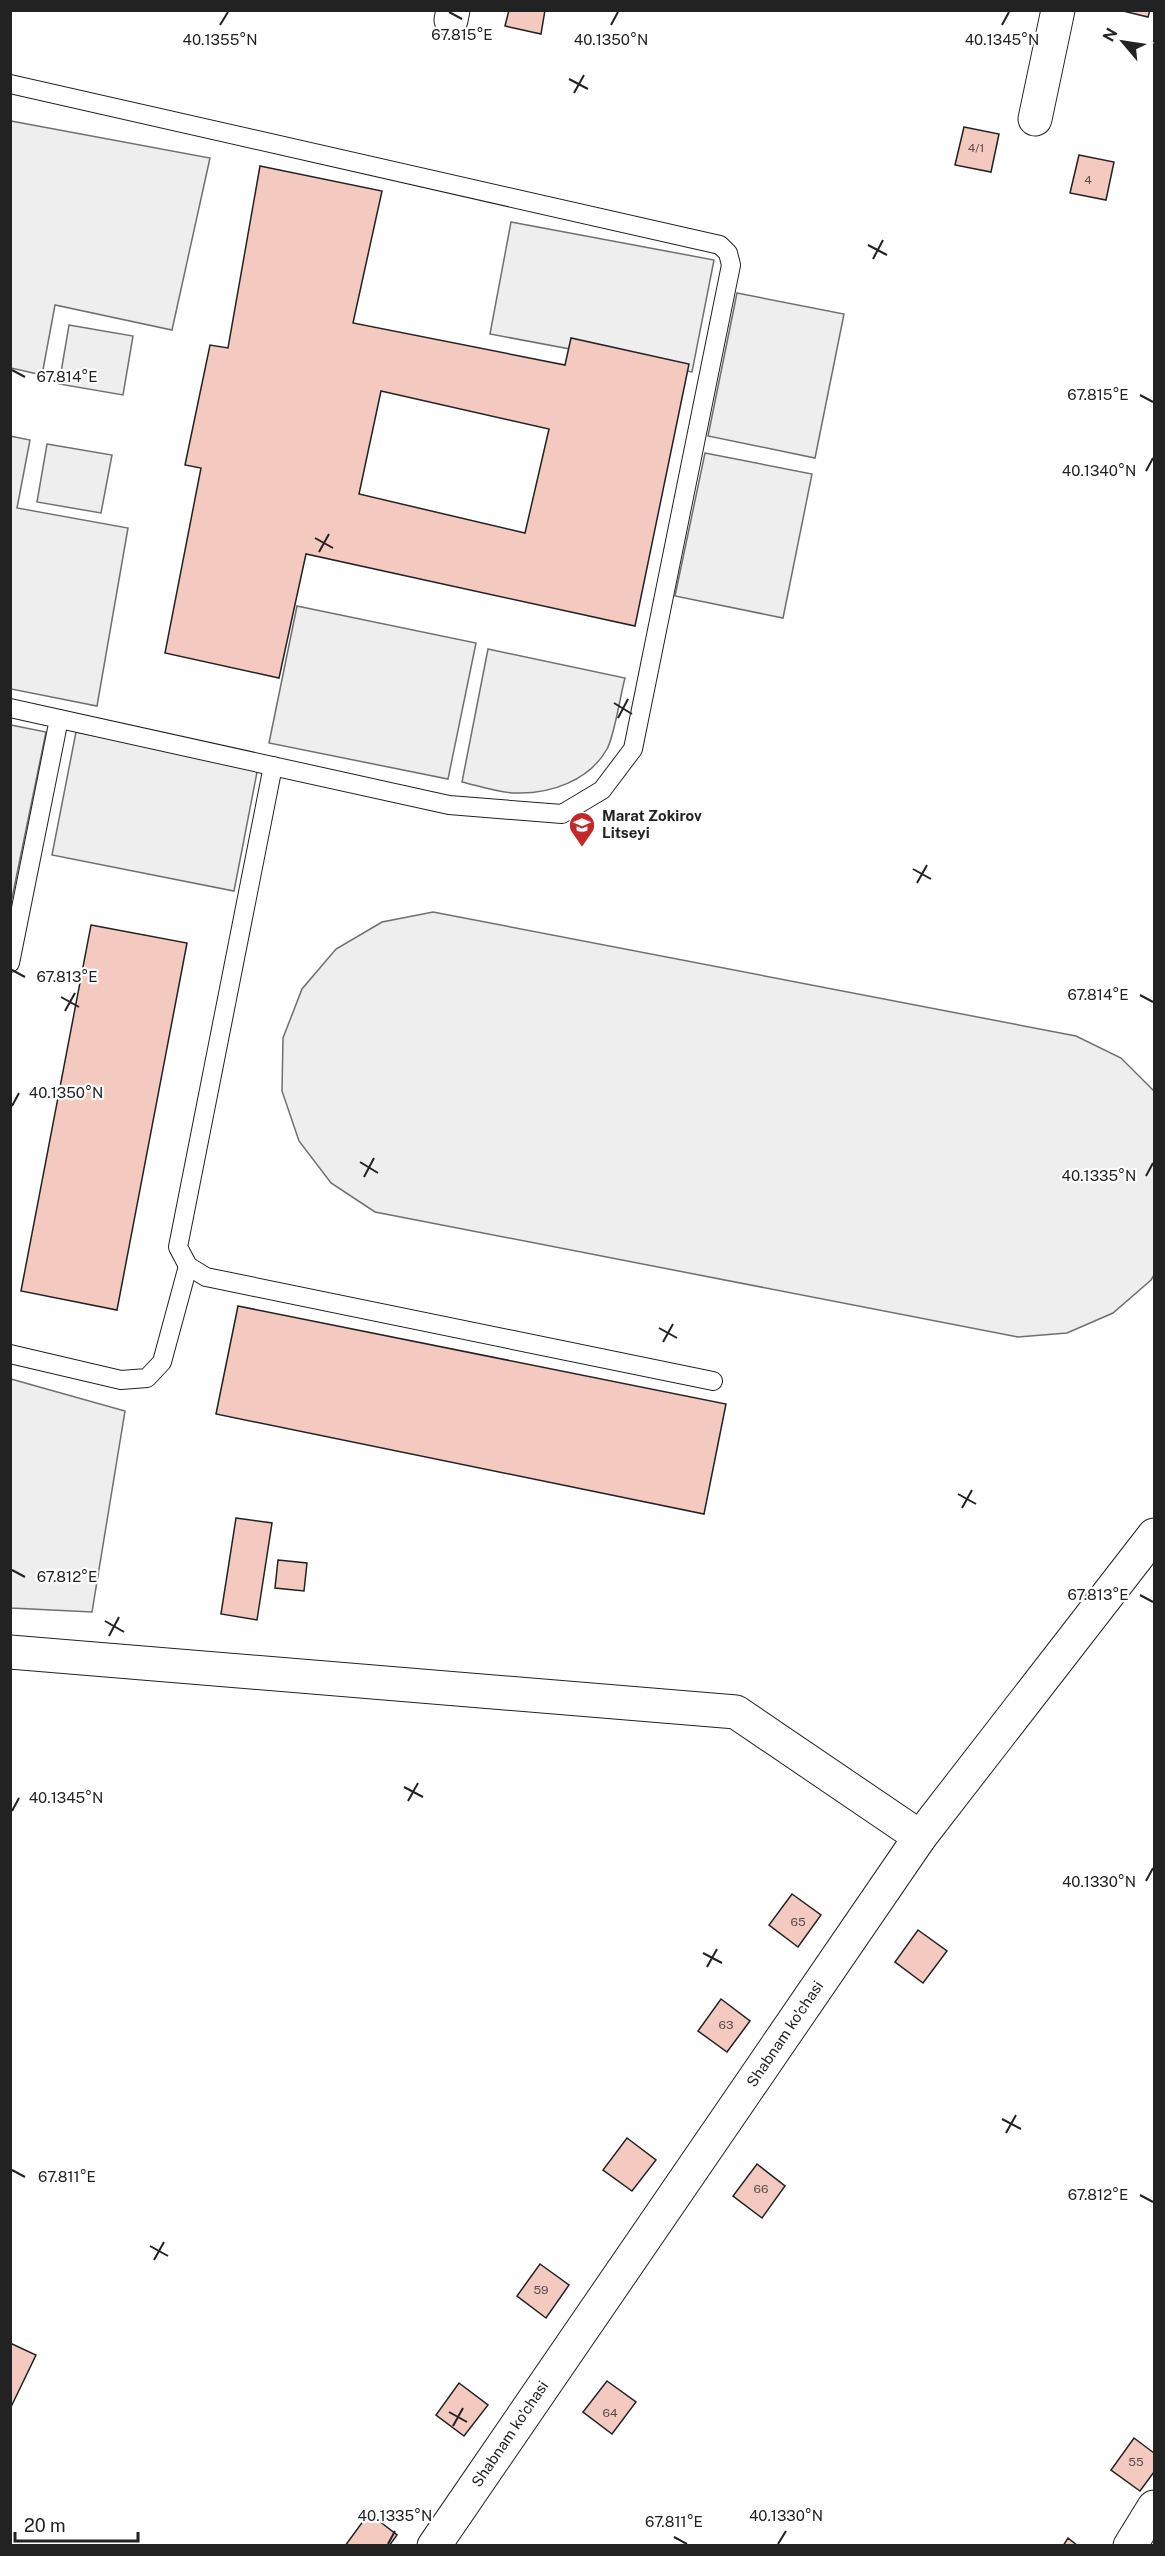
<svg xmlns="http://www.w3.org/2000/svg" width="1165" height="2556" font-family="'Public Sans',sans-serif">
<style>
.green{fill:#eee;stroke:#6f6f6f;stroke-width:1.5}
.building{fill:#f3c9c0;stroke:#222;stroke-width:1.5;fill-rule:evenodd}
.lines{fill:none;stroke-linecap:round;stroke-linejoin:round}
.lane-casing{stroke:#222;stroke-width:20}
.street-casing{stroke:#222;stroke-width:35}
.lane{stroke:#fff;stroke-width:18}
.street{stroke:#fff;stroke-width:33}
.ticks{fill:none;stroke:#222;stroke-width:2}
.labels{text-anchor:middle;stroke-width:4.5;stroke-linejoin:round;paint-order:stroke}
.number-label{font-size:12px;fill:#564c4a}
.poi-label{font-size:15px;font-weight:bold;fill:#222;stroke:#fff;text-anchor:start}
.street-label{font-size:15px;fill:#222;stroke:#fff}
.ticks-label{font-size:15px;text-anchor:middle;fill:#222;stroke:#fff;stroke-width:4.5;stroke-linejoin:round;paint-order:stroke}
</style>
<rect width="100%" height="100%" fill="#fff"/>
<g class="green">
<polygon points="11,121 210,158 172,330 55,305 42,375 11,368"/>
<polygon points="511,222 714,260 692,372 490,334"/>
<polygon points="737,293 844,314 815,458 708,436"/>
<polygon points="69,325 133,336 123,395 59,384"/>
<polygon points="10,436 30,440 17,508 128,528 97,706 11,689"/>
<polygon points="47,444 112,455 101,513 37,502"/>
<polygon points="705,453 812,474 783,618 675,596"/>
<polygon points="297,606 476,643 448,779 269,743"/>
<path d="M488,649L625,678C620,696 615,734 607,749C589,781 550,794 516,793C499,793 479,786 462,782Z"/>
<polygon points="11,725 46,732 11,903 10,725"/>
<polygon points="76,732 258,767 234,891 52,855"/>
<polygon points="433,912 1076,1036 1121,1058 1154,1091 1154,1275 1151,1280 1113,1313 1067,1333 1018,1337 375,1212 331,1183 299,1141 282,1091 283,1038 302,989 336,949 382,922"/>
<polygon points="11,1379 125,1411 92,1612 11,1608"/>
</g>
<g class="building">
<polygon points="509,10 545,10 541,34 505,26"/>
<polygon points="1119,10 1150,10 1148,17"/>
<polygon points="964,127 999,134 991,172 955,165"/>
<polygon points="1079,155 1114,162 1106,200 1070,193"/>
<path d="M260,166L382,191L353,323L565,365L571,338L689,364L635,626L306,554L279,678L165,653L201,468L185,465L210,345L228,348ZM381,391L549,429L525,533L359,494Z"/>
<polygon points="91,925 187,943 117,1310 21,1291"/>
<polygon points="238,1306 726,1404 704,1514 216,1414"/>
<polygon points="236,1518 272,1523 257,1620 221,1614"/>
<polygon points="278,1560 307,1563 304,1591 275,1588"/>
<polygon points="792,1894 821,1915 798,1947 769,1925"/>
<polygon points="918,1930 947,1951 923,1983 895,1962"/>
<polygon points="721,1999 750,2021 727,2052 698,2031"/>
<polygon points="627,2138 656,2160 632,2191 603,2170"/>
<polygon points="757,2164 785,2186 762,2218 733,2196"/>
<polygon points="540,2264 569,2285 546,2318 517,2296"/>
<polygon points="10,2343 36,2355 10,2409"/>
<polygon points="607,2381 636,2402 612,2434 583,2412"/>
<polygon points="459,2383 488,2405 464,2436 436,2415"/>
<polygon points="1134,2438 1154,2453 1154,2472 1140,2491 1111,2470"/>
<polygon points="369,2513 397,2535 389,2546 345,2546"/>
<polygon points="1068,2538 1078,2546 1063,2546"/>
</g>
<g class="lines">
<g class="lane-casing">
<g id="lane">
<polyline points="10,84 720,245 728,253 731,265 633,749 602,790 562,814 449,805 10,708"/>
<polyline points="273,766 178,1247 188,1266 206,1277 713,1381"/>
<polyline points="10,963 59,719"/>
<polyline points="10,1354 121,1380 147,1378 162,1362 188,1266"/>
</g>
</g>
<g class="street-casing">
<g id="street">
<polyline points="451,20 453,10"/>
<polyline points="1035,119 1058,10"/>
<polyline points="10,1652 736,1712 920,1837"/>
<polyline points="434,2546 920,1837 1154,1535"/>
<polyline points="1130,2546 1154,2507"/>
</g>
</g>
<use href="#lane" class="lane"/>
<use href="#street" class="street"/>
</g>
<path class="ticks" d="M449,12L462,19M220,25L228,12M611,25L618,12M1002,25L1009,12M569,79L588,89M574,93L584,75M868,245L887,255M873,259L883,240M12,370L25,377M1140,395L1153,402M1146,471L1153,458M315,538L333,548M319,552L329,534M614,703L632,714M618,718L628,699M913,869L931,879M917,883L927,865M12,970L25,977M1140,995L1153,1002M61,997L79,1007M65,1011L75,993M12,1106L19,1093M360,1162L378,1173M1146,1176L1153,1163M364,1177L374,1158M659,1328L677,1338M663,1342L673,1324M958,1494L976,1504M962,1508L972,1490M12,1570L25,1577M1140,1595L1153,1602M105,1621L124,1632M109,1636L119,1617M404,1787L423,1797M408,1801L418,1783M12,1811L19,1798M1146,1881L1153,1868M703,1953L722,1963M707,1967L717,1949M1002,2119L1021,2129M1006,2133L1016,2115M12,2170L25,2177M1140,2195L1153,2202M150,2246L168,2256M154,2260L164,2242M449,2412L467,2422M453,2426L463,2408M674,2537L687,2544M388,2544L395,2531M778,2544L786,2531"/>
<defs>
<g id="university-pin" transform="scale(1.35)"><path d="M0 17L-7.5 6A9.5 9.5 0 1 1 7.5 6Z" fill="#c62828" stroke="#fff"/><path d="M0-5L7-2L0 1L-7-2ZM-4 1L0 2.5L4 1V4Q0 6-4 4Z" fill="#fff"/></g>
</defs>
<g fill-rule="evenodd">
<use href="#university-pin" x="582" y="825"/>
</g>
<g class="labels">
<g class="number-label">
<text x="976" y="152">4/1</text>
<text x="1088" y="184">4</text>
<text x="798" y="1926">65</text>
<text x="726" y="2029">63</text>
<text x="761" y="2193">66</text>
<text x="541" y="2294">59</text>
<text x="610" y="2417">64</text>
<text x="1136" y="2466">55</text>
</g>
<g class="poi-label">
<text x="602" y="821">Marat Zokirov<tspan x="602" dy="17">Litseyi</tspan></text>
</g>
<g class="street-label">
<text transform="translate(785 2034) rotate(-56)" y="5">Shabnam ko'chasi</text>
<text transform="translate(510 2434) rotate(-56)" y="5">Shabnam ko'chasi</text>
</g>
</g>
<g class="ticks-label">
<text x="462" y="40">67.815°E</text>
<text x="220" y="45">40.1355°N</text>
<text x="611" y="45">40.1350°N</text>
<text x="1002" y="45">40.1345°N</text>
<text x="67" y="382">67.814°E</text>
<text x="1098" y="400">67.815°E</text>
<text x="1099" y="476">40.1340°N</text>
<text x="67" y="982">67.813°E</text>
<text x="1098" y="1000">67.814°E</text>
<text x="66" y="1098">40.1350°N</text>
<text x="1099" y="1181">40.1335°N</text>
<text x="67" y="1582">67.812°E</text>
<text x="1098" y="1600">67.813°E</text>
<text x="66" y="1803">40.1345°N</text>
<text x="1099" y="1887">40.1330°N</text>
<text x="67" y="2182">67.811°E</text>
<text x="1098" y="2200">67.812°E</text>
<text x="395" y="2521">40.1335°N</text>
<text x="786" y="2521">40.1330°N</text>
<text x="674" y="2527">67.811°E</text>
</g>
<rect width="1165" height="2556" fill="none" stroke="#222222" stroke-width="24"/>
<g transform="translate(1123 42) rotate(299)" stroke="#ffffff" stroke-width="4.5" paint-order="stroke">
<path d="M0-4.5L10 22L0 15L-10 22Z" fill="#222222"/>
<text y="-9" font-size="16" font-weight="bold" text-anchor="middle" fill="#222222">N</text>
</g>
<path d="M15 2532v9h123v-9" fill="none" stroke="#222222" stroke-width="3"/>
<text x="24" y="2532" font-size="18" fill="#222222" stroke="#ffffff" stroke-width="4.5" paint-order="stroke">20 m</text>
</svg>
